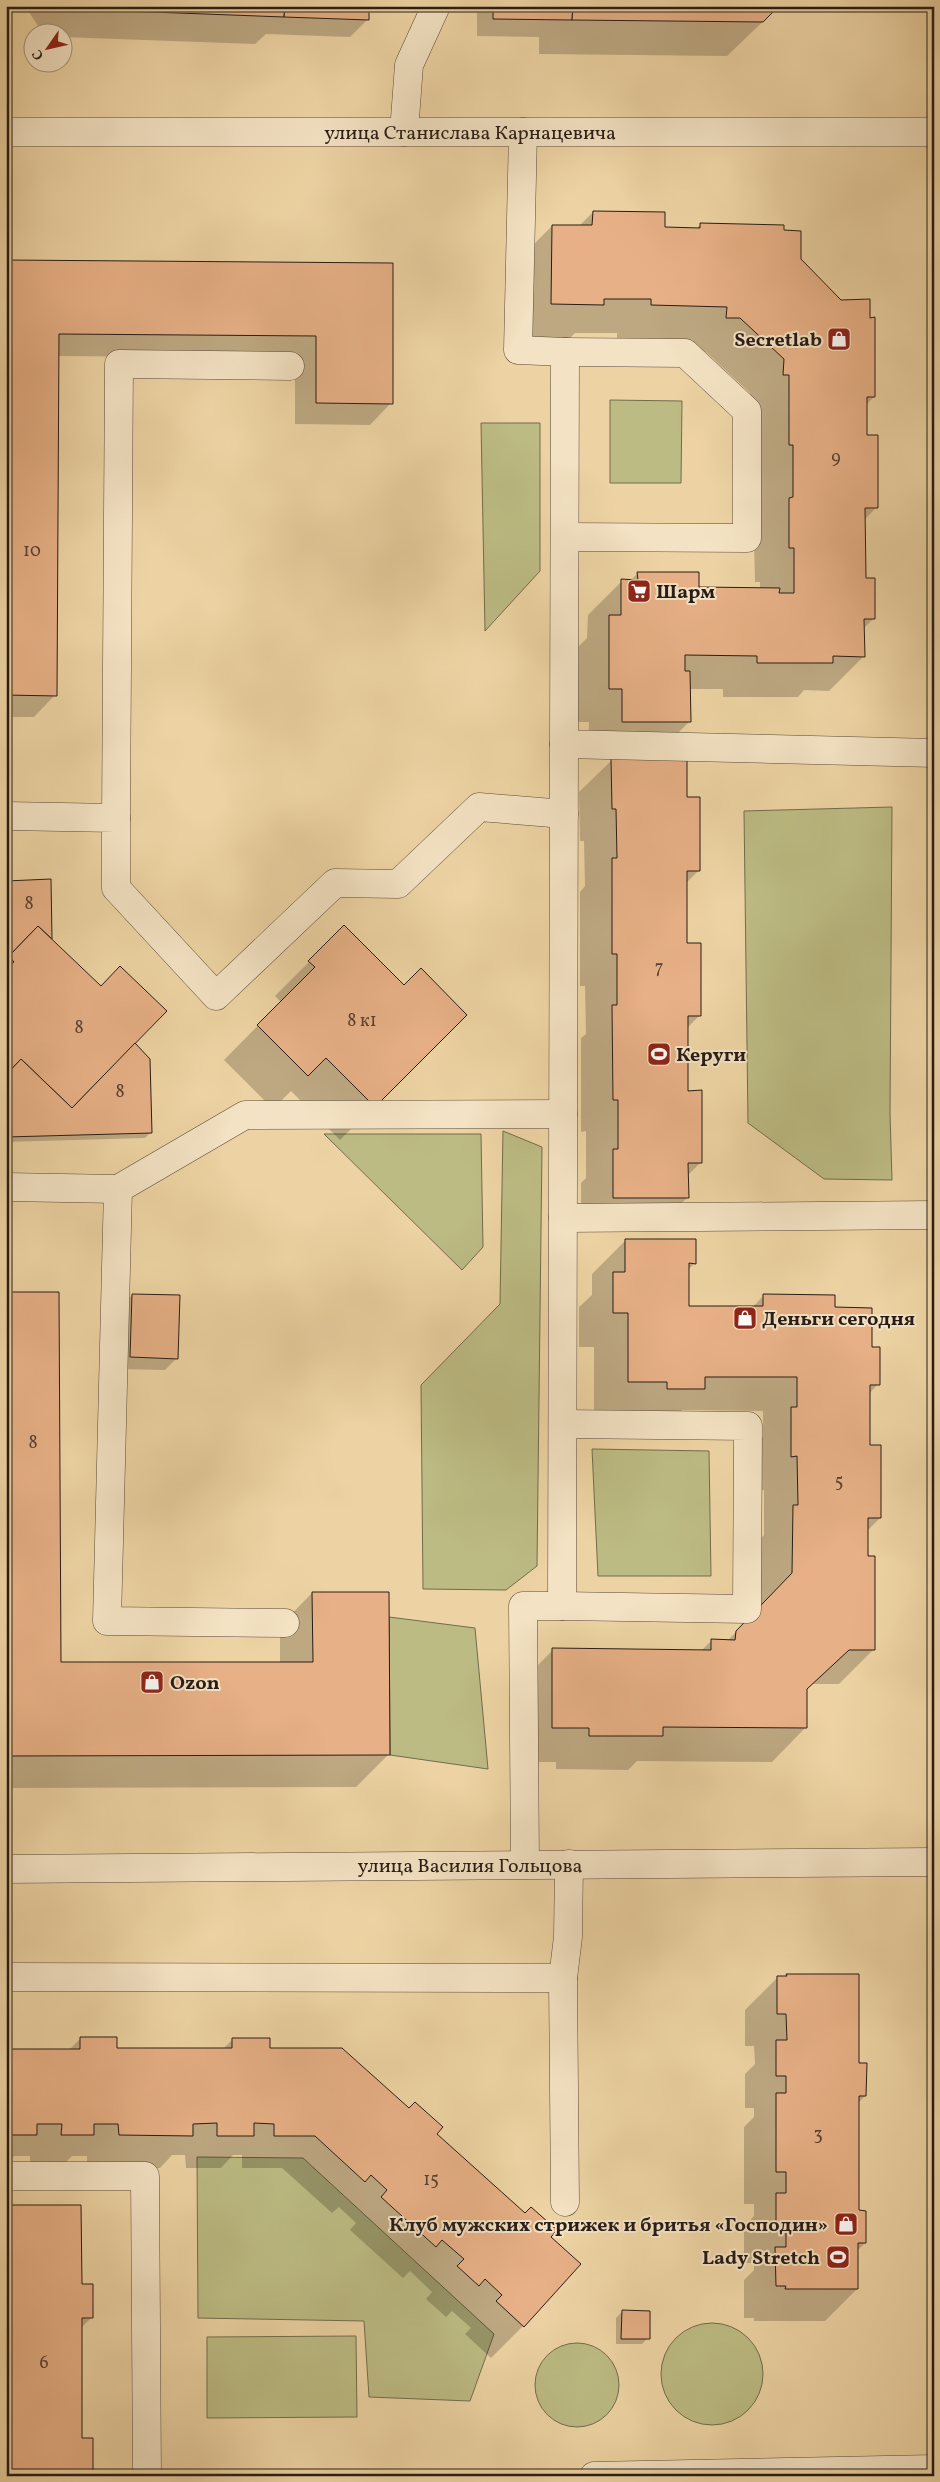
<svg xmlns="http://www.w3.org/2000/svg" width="940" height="2482" font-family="Vollkorn,serif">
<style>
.green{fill:#bcbb83;stroke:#726c4d}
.shadow{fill:#0003}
.building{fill:#e7b086;stroke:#281c17}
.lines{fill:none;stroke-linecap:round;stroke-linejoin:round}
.minor-casing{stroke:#594a3a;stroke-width:29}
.minor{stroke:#f3e2c3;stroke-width:28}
.labels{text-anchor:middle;stroke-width:4;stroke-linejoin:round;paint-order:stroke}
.number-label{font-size:18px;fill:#584133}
.street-label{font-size:20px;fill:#281c17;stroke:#f3e2c3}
.poi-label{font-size:20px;font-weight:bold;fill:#281c17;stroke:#f3e2c3;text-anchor:start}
</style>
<rect width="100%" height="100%" fill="#edd3a3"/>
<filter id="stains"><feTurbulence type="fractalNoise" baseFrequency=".004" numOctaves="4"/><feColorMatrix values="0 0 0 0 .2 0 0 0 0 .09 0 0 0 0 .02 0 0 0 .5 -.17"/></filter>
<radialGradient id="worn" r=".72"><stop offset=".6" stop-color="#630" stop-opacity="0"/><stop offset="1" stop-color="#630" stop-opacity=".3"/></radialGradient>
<g class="green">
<polygon points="610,400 682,401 681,483 610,483"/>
<polygon points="481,423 540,423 540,571 485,631"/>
<polygon points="892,807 890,1114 892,1180 824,1179 748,1123 744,811"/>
<polygon points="503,1131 542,1147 537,1566 506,1590 423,1589 421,1385 500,1304"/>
<polygon points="324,1134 481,1134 483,1247 462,1270"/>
<polygon points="592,1449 709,1451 711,1576 598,1576"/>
<polygon points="389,1617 475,1628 488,1769 390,1755"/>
<polygon points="197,2157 303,2158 494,2334 470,2401 369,2397 364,2321 198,2318"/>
<circle cx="712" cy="2374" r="51"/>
<polygon points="356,2336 357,2417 207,2418 207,2337"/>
<circle cx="577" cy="2385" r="42"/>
</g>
<g class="shadow">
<polygon points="25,6 368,6 368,19 350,37 266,34 255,44 62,37 62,32 42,32"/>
<polygon points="477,6 779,6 727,56 539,54 539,37 477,36"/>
<polygon points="593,212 664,229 696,229 700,225 782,231 874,397 866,405 866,437 877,507 864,520 864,579 874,618 863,629 863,657 829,691 804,690 798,697 723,697 723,689 689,689 689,722 655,756 588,756 589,722 575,722 575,650 587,638 588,615 622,581 630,581 638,573 698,588 760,589 760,582 755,582 750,393 706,352 693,352 693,340 617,339 617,333 575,333 569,339 517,338 518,260 552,226 579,226"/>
<polygon points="6,261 392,264 391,403 370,425 295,424 295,358 58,356 55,695 34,717 6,717"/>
<polygon points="612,760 686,799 699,870 686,883 686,944 700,1015 686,1029 687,1092 701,1162 687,1176 687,1198 655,1230 581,1230 581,1183 586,1178 586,1131 581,1132 581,1038 586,1034 585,986 580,986 580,892 585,886 584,841 580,841 579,792"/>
<polygon points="50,881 51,939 103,1075 151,1132 145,1138 6,1142 6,882"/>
<polygon points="344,927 404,986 465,1015 340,1140 291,1091 273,1109 224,1060 281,1002 275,996"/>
<polygon points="626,1240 695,1263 687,1271 687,1307 752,1308 763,1296 834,1309 870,1348 878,1384 869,1394 869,1446 880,1518 867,1531 874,1649 839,1684 813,1684 806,1690 806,1727 772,1762 637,1761 628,1770 556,1769 556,1762 518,1762 519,1684 553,1650 701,1651 711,1641 727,1641 759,1609 759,1540 764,1535 764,1490 757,1490 757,1443 763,1437 763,1411 682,1410 670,1423 594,1415 594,1347 579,1347 579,1307 592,1295 592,1274"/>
<polygon points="6,1293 60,1664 280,1663 280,1626 312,1593 389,1754 356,1787 6,1788"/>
<polygon points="132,1295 177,1358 165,1370 119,1369 120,1307"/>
<polygon points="787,1975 858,2064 865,2096 858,2103 858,2212 865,2243 857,2251 857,2289 825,2321 754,2321 754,2318 744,2318 744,2280 754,2270 754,2263 744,2263 744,2227 754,2216 754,2204 744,2204 744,2127 754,2117 754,2108 745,2108 745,2074 755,2064 754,2046 745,2046 745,2010 777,1978 784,1977"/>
<polygon points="81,2038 116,2049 223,2049 233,2039 268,2049 435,2134 550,2237 523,2326 491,2358 465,2334 471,2328 452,2311 446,2317 426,2299 432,2292 410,2271 403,2278 350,2230 356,2223 339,2207 332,2213 282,2168 242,2168 242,2155 233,2155 221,2168 186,2168 185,2155 172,2155 160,2168 87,2167 87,2156 72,2156 61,2167 30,2167 30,2156 14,2156 6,2164 6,2050 69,2050"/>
<polygon points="6,2207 81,2285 92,2317 81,2328 81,2439 92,2471 88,2476 6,2476"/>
<polygon points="622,2312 648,2338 642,2344 616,2344 616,2318"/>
</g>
<g class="building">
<polygon points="70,6 285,6 284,17 72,9"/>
<polygon points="285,6 369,6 369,20 284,17"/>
<polygon points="493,6 573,6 572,20 493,19"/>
<polygon points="573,6 779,6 763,22 572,20"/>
<polygon points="593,211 665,212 665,227 700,228 700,223 784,225 784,230 801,231 801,259 841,300 870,299 870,318 875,317 875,397 867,397 867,435 878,435 878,508 865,508 866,578 875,578 875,619 864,619 865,657 833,656 833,663 757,663 757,656 685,655 685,671 690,671 691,722 622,722 622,689 609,689 609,615 621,615 621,579 638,580 637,572 699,572 699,587 780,588 779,593 794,593 794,548 789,548 789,498 793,497 793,445 789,445 789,375 783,375 784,359 740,318 726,318 727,307 651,305 651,299 604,299 604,305 551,304 552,225 592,225"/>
<polygon points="6,260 393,263 393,404 316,403 316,336 59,334 57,696 6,695"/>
<polygon points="611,758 687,758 687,797 700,797 700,871 687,871 687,943 701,943 701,1016 688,1016 688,1091 702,1090 702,1163 688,1163 689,1198 613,1198 613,1149 618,1149 618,1100 613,1100 612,1005 617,1005 617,954 612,954 612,858 617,858 616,809 612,809"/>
<polygon points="51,879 52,939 38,926 9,956 14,962 6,970 6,881"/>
<polygon points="344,925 404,985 421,968 467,1015 375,1107 326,1058 308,1076 257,1025 315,967 308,961"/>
<polygon points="38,926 101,986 120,966 167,1011 72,1108 21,1059 6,1075 6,970 14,962 9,956"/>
<polygon points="135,1043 150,1059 152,1133 6,1137 6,1075 21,1059 72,1108"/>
<polygon points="625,1239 696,1239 696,1264 689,1263 689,1306 763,1306 763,1294 835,1295 835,1307 872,1308 872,1347 880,1347 880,1385 870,1385 870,1445 881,1445 881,1518 868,1518 868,1556 875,1556 875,1650 849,1650 807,1689 807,1728 663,1727 663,1736 589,1736 589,1728 552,1728 552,1648 711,1650 711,1639 735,1640 736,1631 792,1573 793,1505 798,1505 797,1456 791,1457 791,1407 797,1407 797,1377 705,1377 705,1389 667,1389 667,1382 628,1382 628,1313 613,1313 613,1272 625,1272"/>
<polygon points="6,1292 59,1292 61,1662 313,1662 312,1592 389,1592 390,1755 6,1756"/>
<polygon points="132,1294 180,1295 178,1359 130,1357"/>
<polygon points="786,1974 859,1974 859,2063 867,2063 866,2096 859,2096 859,2210 866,2211 866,2243 858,2243 858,2289 785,2289 786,2286 776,2286 775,2247 786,2247 786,2231 776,2231 776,2193 786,2193 786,2172 776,2172 776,2093 786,2093 786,2076 776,2076 776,2040 787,2040 786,2014 777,2014 777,1976 787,1976"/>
<polygon points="80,2037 117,2037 117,2048 232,2048 232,2038 270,2038 270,2048 342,2048 409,2108 415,2102 443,2127 437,2134 525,2213 531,2207 557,2230 551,2237 581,2264 524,2327 496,2301 502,2295 485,2279 479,2286 457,2266 464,2259 442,2240 436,2247 381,2197 387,2190 371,2175 365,2182 315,2136 274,2136 274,2124 254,2123 254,2136 217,2136 217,2123 193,2124 193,2136 119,2135 118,2124 94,2124 94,2135 61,2135 62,2124 37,2124 37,2135 6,2135 6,2049 80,2049"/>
<polygon points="6,2205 81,2205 82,2284 93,2284 93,2318 82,2318 82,2438 93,2438 93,2472 82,2472 82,2476 10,2476 10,2463 6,2463 6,2427 10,2427 10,2398 6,2398 6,2326 10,2326 9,2307 6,2307 9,2244 6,2244"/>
<polygon points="622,2310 650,2311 650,2339 621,2339"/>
</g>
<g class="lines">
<g class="minor-casing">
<g id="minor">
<polyline points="6,132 934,132"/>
<polyline points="404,132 409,65 436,6"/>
<polyline points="523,132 518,350 565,352 564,744 934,753"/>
<polyline points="565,537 747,538 747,411 685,353 565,352"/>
<polyline points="6,816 116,818 116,888 216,996 335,883 398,884 479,807 564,814"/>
<polyline points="116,818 119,364 290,366"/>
<polyline points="6,1187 118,1189 107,1621 285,1623"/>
<polyline points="118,1189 245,1115 563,1114"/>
<polyline points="563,1218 934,1215"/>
<polyline points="562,1606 747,1609 748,1426 563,1424"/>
<polyline points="525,1864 523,1606 562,1606 564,744"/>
<polyline points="6,1869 934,1862"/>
<polyline points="6,1977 563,1978"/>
<polyline points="6,2176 145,2176 147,2476"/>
<polyline points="565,2202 563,1978 568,1937 569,1864"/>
<polyline points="594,2476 934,2469"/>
</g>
</g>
<use href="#minor" class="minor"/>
</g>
<defs>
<g id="shop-square" transform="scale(1.25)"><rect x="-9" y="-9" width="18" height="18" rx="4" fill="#8f2418" stroke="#f3e2c3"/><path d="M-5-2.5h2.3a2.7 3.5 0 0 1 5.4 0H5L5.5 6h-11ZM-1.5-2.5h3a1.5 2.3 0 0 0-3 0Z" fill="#fff"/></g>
<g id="supermarket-square" transform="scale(1.25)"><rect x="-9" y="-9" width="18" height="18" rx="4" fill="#8f2418" stroke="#f3e2c3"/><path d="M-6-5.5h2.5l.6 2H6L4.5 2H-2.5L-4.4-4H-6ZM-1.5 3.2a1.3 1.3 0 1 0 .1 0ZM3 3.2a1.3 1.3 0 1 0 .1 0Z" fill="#fff"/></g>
<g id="stadium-square" transform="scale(1.25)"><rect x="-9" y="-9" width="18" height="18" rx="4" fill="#8f2418" stroke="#f3e2c3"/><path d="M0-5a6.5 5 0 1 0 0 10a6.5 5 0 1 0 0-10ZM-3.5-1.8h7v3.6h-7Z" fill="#fff"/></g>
</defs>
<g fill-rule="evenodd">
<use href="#shop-square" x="839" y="339"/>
<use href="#supermarket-square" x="639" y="591"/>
<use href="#stadium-square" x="659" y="1054"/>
<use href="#shop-square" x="745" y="1318"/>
<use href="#shop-square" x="152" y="1682"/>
<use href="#shop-square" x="846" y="2224"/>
<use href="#stadium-square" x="838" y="2257"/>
</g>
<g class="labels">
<g class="number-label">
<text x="836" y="463">9</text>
<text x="32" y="556">10</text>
<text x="29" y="909">8</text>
<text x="659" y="973">7</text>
<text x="362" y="1026">8 к1</text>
<text x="79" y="1033">8</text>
<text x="120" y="1097">8</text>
<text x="33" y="1448">8</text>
<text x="839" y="1487">5</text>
<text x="818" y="2140">3</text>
<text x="431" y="2185">15</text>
<text x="44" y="2368">6</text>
</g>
<g class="street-label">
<text x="470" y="139">улица Станислава Карнацевича</text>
<text x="470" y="1872">улица Василия Гольцова</text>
</g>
<g class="poi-label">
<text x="822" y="346" text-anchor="end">Secretlab</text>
<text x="656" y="598">Шарм</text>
<text x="676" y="1061">Керуги</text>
<text x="762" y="1325">Деньги сегодня</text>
<text x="170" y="1689">Ozon</text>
<text x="828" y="2231" text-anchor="end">Клуб мужских стрижек и бритья «Господин»</text>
<text x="820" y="2264" text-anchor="end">Lady Stretch</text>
</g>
</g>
<rect width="940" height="2482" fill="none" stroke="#edd3a3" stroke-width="25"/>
<rect x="8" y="8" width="925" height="2467" fill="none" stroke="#281c17" stroke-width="2.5"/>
<rect x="12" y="12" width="915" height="2457" fill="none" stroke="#281c17"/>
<g transform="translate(48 48) rotate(236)"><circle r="24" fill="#f3e2c3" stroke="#a2937e"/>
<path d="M0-4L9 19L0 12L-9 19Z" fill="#8f2418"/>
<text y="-8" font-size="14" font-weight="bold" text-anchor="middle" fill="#281c17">С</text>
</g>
<rect width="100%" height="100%" filter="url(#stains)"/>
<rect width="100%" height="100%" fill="url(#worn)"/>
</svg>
